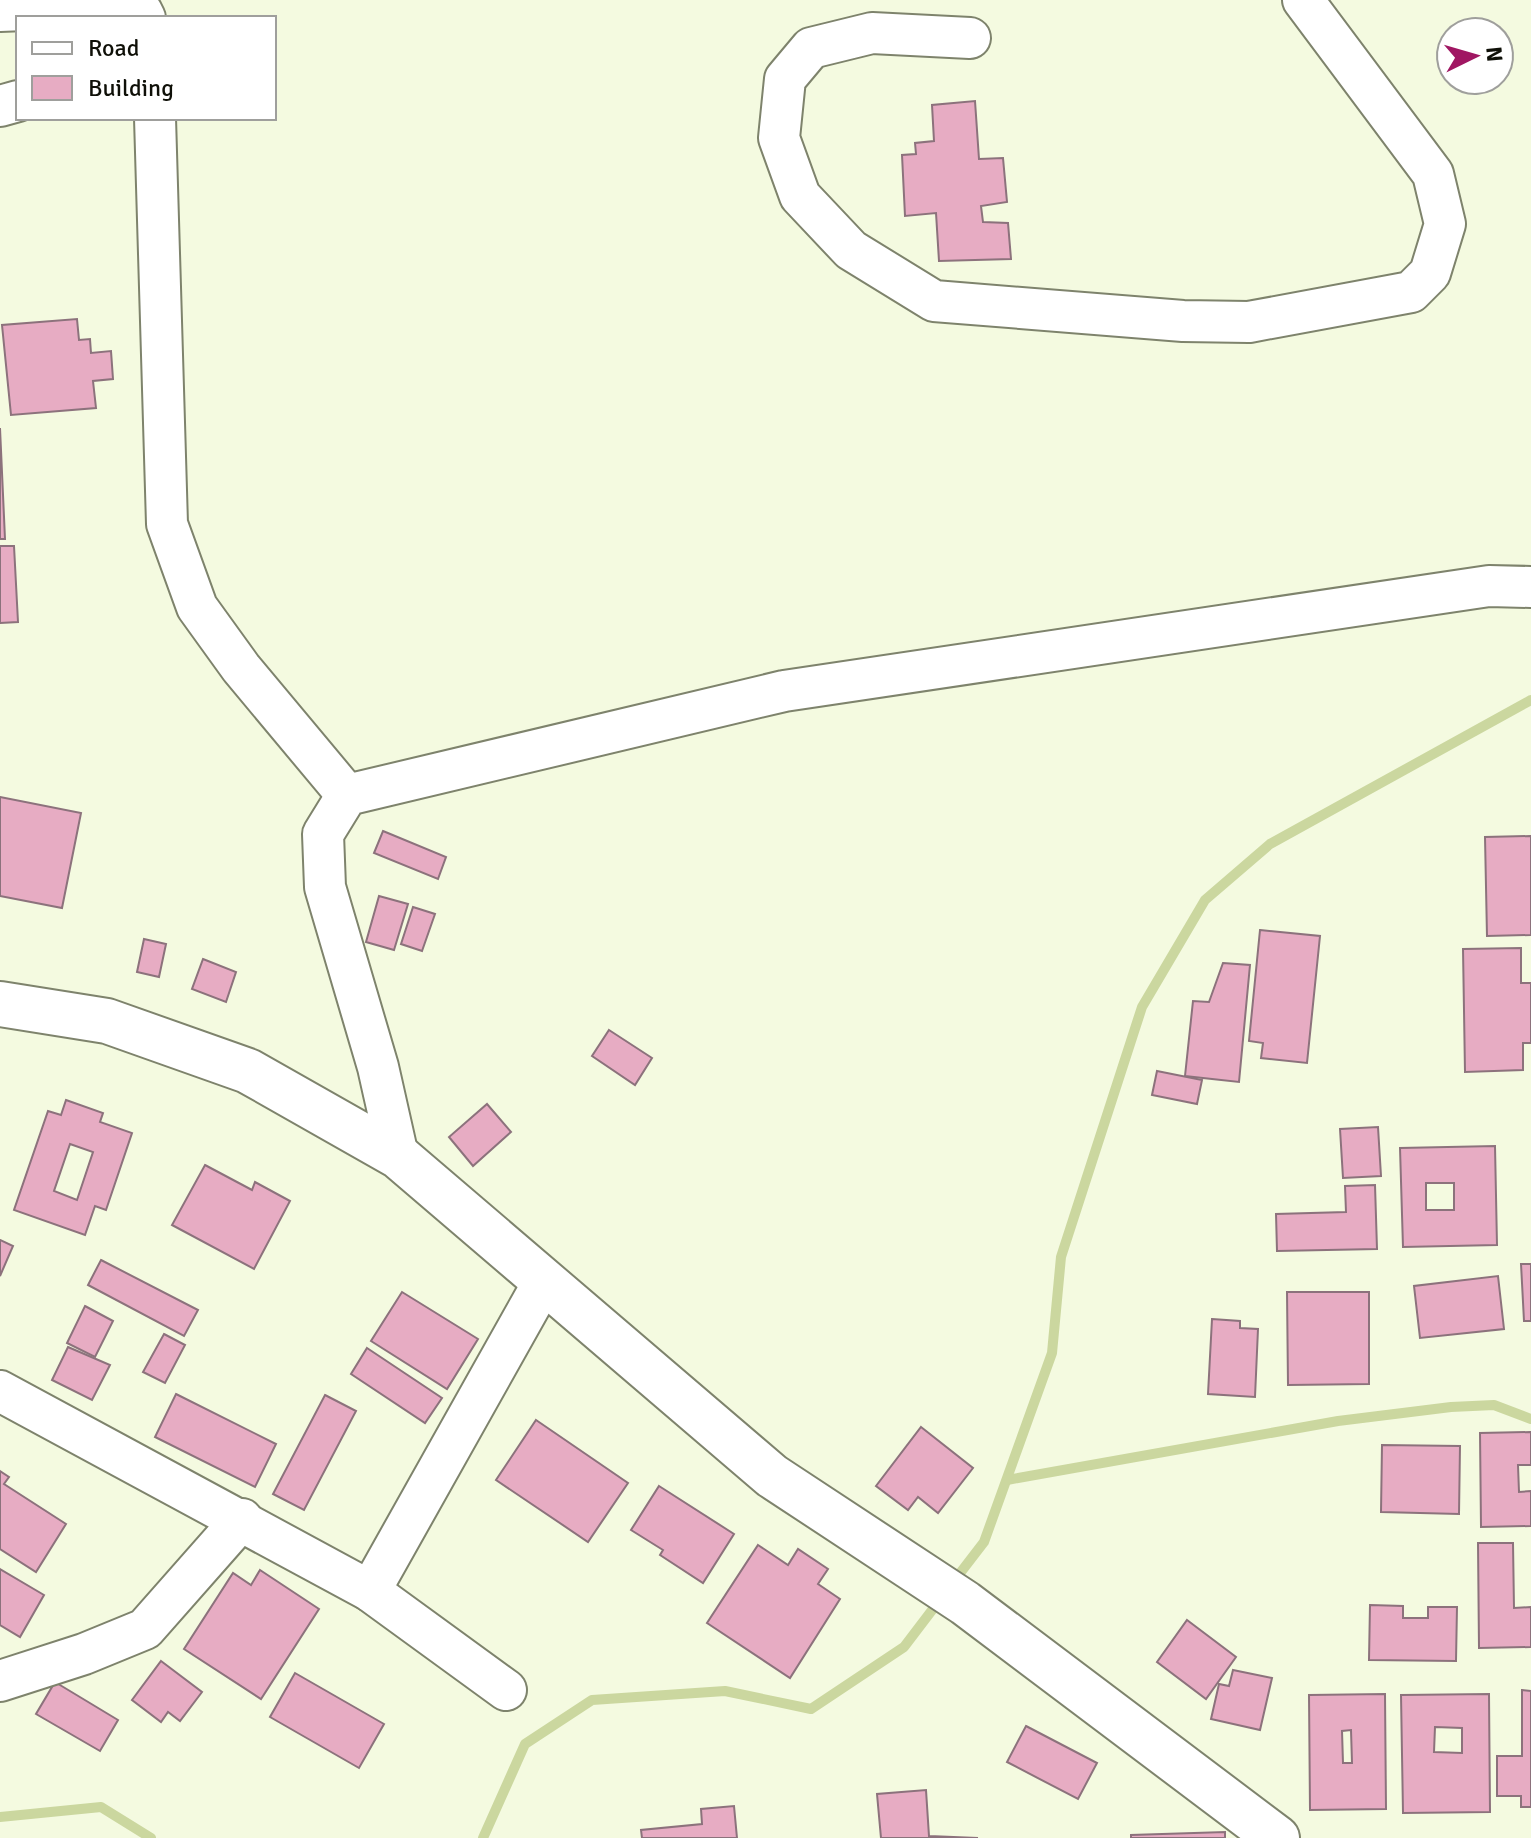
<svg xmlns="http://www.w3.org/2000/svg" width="1531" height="1838" font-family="Signika,sans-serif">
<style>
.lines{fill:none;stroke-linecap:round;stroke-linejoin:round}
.stream{stroke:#cbd79f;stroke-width:10}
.building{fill:#e7acc3;stroke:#8c727c;stroke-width:2;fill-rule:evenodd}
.street-casing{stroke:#7e836c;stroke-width:44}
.secondary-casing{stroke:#7e836c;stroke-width:48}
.street{stroke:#fff;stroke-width:40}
.secondary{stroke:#fff;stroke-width:44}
</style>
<rect width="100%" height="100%" fill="#f4fae0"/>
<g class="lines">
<g class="stream">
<polyline points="1007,1480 1338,1421 1451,1407 1494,1405 1531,1419"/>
<polyline points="954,1581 984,1542 1052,1353 1061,1257 1142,1007 1205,900 1270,844 1531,700"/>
<polyline points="0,1817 101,1807 151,1838"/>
<polyline points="483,1838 525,1744 592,1700 725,1691 811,1709 904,1647 939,1601"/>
</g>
</g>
<g class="building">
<polygon points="975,101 979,159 1003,158 1007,202 981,206 983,222 1008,223 1011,259 939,261 936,213 905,216 902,155 916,154 915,143 934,141 932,105"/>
<polygon points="77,319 79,340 90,339 91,353 111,351 113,379 93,381 96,408 11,415 2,325"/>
<polygon points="0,428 5,539 0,539"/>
<polygon points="0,546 14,546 18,622 0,623"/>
<polygon points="0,797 81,813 62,908 0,896"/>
<polygon points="383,831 446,857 438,879 374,853"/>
<polygon points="1531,836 1531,935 1487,936 1485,837"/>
<polygon points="379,896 408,904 394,950 366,942"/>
<polygon points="413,907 435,914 422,951 401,944"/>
<polygon points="1260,930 1320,936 1307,1063 1261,1058 1263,1043 1249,1041"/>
<polygon points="144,939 166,944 159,977 137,972"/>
<polygon points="1521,948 1521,983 1531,983 1531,1043 1523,1043 1523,1070 1465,1072 1463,949"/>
<polygon points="203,959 236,972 226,1002 192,989"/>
<polygon points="1223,963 1250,965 1239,1082 1185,1076 1193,1001 1209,1002"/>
<polygon points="609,1030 652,1058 635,1085 592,1056"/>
<polygon points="1157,1071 1202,1080 1197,1104 1152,1095"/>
<path d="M66,1100L103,1113L100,1122L132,1133L106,1210L95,1206L85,1235L14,1210L48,1111L61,1115ZM70,1144L93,1152L77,1200L54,1191Z"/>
<polygon points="487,1104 511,1132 473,1166 449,1137"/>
<polygon points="1378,1127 1381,1176 1343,1178 1340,1129"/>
<path d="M1495,1146L1497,1245L1403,1247L1400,1148ZM1426,1183H1454V1210H1426Z"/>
<polygon points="205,1165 252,1190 255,1182 290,1201 254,1269 172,1225"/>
<polygon points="1375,1185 1377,1249 1277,1251 1276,1214 1346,1212 1345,1186"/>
<polygon points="0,1240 13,1246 0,1276"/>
<polygon points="101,1260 198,1310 184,1336 88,1285"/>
<polygon points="1521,1264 1531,1264 1531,1321 1524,1321"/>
<polygon points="1498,1276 1504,1329 1420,1338 1414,1286"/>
<polygon points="402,1292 478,1339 447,1389 371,1341"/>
<polygon points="1287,1292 1369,1292 1369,1384 1288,1385"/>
<polygon points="85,1306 113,1321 95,1357 67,1343"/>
<polygon points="1212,1319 1240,1321 1240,1328 1258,1329 1255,1397 1208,1394"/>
<polygon points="164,1334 185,1345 165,1383 143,1372"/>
<polygon points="68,1347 110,1365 92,1400 52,1380"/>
<polygon points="367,1348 442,1398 425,1423 351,1374"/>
<polygon points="176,1394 276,1444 255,1487 155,1437"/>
<polygon points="325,1395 356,1411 304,1510 273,1494"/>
<polygon points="536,1420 628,1483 588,1542 496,1480"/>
<polygon points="921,1427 973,1468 938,1513 918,1497 908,1510 876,1486"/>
<polygon points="1531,1432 1531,1465 1518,1465 1519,1492 1531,1491 1531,1526 1481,1527 1480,1433"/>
<polygon points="1382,1445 1460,1446 1459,1514 1381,1512"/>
<polygon points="0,1471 9,1477 4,1484 66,1524 36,1572 0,1549"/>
<polygon points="659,1486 734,1534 703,1583 660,1555 663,1550 631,1530"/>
<polygon points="1478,1543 1513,1543 1514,1608 1531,1607 1531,1647 1479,1648"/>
<polygon points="758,1545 788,1565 798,1549 828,1569 818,1584 840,1599 790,1678 707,1623"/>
<polygon points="0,1569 44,1595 20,1637 0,1625"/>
<polygon points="260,1570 319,1609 261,1699 184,1649 233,1573 251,1585"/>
<polygon points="1370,1605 1403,1606 1403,1618 1428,1618 1428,1607 1457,1607 1456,1661 1369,1660"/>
<polygon points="1187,1620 1236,1657 1206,1699 1157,1662"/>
<polygon points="161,1661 202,1692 180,1721 168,1712 161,1722 132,1700"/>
<polygon points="1233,1670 1272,1678 1260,1730 1211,1719 1219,1684 1229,1686"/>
<polygon points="295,1673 384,1724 359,1768 270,1717"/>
<polygon points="55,1682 118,1720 100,1751 36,1714"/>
<polygon points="1522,1690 1531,1691 1531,1807 1521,1807 1521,1796 1497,1796 1497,1756 1522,1756"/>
<path d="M1385,1694L1386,1809L1310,1810L1309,1695ZM1351,1730L1352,1763H1343L1342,1731Z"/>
<path d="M1489,1694L1490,1812L1403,1813L1401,1695ZM1435,1727L1462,1728V1753L1434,1752Z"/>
<polygon points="1026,1726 1097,1763 1078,1799 1007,1762"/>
<polygon points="926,1790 929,1836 978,1838 881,1838 877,1794"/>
<polygon points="734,1806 737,1838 642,1838 641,1830 702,1824 701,1809"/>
<polygon points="1225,1832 1225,1838 1131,1838 1131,1835"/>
</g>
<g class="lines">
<g class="street-casing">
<g id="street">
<polyline points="0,11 124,6 142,12 145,18"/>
<polyline points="970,38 872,33 811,48 785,79 779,138 800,196 851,250 934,301 1183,321 1249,322 1411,292 1430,273 1445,224 1433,174 1303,0"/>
<polyline points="0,106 18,101"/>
<polyline points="155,118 167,524 197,607 241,668 347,795"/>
<polyline points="398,1156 378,1067 325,887 323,834 347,795 784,691 1489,586 1531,587"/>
<polyline points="0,1391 370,1591 506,1690"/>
<polyline points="370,1591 544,1281"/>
<polyline points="0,1681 84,1654 145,1629 242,1519"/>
</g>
</g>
<g class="secondary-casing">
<polyline id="secondary" points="0,1004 107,1021 248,1071 398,1156 772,1476 965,1603 1277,1838"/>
</g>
<use href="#street" class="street"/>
<use href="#secondary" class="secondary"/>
</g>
<rect x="16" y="16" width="260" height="104" fill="#ffffff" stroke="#9f9f9c" stroke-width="2"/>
<rect x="32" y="42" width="40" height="12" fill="#ffffff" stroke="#9f9f9c" stroke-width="2"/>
<text x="88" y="56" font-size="24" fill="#0f1008">Road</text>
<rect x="32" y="76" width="40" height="24" fill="#e7acc3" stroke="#9f9f9c" stroke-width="2"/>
<text x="88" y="96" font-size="24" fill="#0f1008">Building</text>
<g transform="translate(1475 56) rotate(85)"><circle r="38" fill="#ffffff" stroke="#9f9f9c" stroke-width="2"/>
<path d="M0-6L14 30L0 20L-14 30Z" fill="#a01662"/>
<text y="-12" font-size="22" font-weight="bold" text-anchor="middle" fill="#0f1008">N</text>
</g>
</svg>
